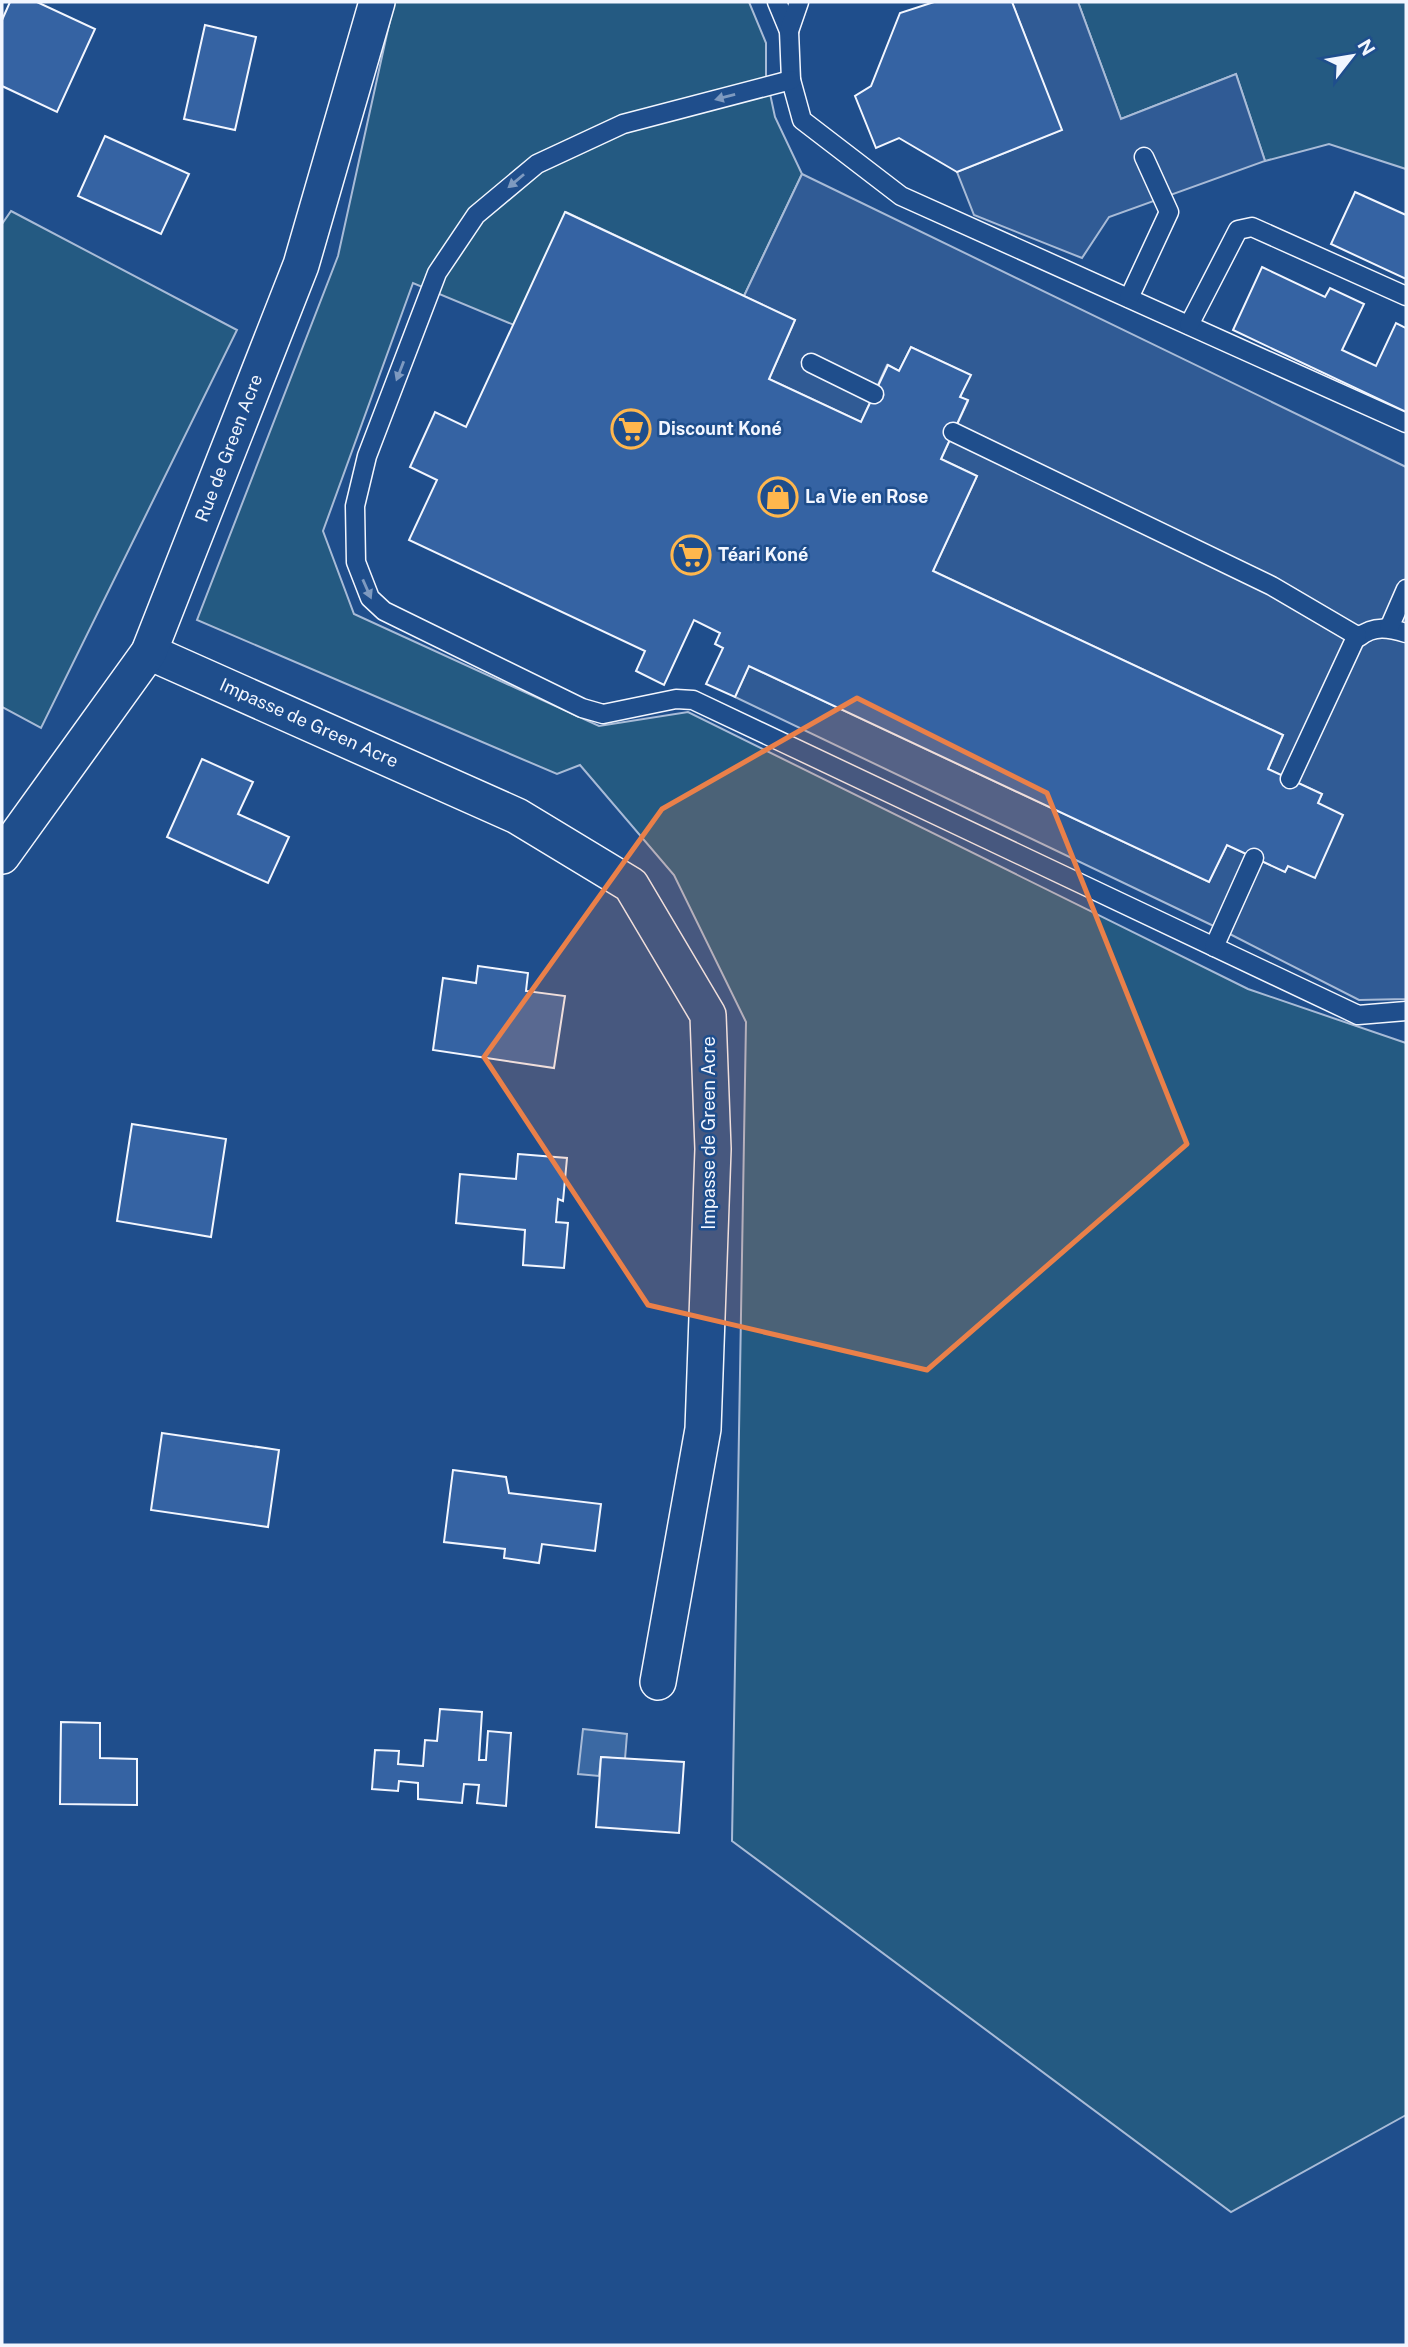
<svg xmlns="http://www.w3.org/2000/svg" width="1408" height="2347" font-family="'Public Sans',sans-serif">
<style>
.green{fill:#245a82;stroke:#a8bbd7;stroke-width:2}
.parking{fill:#305b95;stroke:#a8bbd7;stroke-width:2}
.water{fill:#3b69a3;stroke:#a8bbd7;stroke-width:2}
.building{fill:#3563a3;stroke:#f2f6ff;stroke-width:2}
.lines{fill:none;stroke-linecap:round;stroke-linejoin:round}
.service-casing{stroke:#f2f6ff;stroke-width:21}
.minor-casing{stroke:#f2f6ff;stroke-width:38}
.service{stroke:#1f4e8c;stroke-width:18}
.minor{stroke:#1f4e8c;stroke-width:35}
.oneway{fill:#7e9ac0}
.marked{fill:#ea8049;fill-opacity:0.2;stroke:#ea8049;stroke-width:5;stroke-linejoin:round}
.labels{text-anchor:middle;stroke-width:5;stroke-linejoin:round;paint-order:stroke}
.poi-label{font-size:18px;font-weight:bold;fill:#f2f6ff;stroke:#1f4e8c;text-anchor:start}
.street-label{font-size:18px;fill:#f2f6ff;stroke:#1f4e8c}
</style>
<rect width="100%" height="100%" fill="#1f4e8c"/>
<g class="green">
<polygon points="394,2 749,2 766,43 766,75 775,117 802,174 744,296 566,212 514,325 413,283 323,531 354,614 599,726 688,712 1248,989 1406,1043 1406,2115 1231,2212 732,1841 746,1022 674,875 580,765 557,774 197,620 338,256"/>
<polygon points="1078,2 1406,2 1406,169 1329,144 1265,161 1236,74 1121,119"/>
<polygon points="11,211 237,330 41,728 2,707 2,224"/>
</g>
<g class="parking">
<polygon points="1012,2 1078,2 1121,119 1236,74 1265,161 1109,217 1082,258 974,215 957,172 1061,130"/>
<polygon points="802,174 1406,467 1406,999 1359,1000 1222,930 735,697 749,666 1209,882 1227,845 1285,872 1322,794 1268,769 1283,735 933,571 977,476 941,459 968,401 960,397 970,375 911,347 899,371 887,365 861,422 769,379 795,320 744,296"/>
</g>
<polygon class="water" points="583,1729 627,1734 625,1759 601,1757 599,1776 578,1774"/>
<g class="building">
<polygon points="10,2 37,2 95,29 57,112 2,86 2,20"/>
<polygon points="934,2 1012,2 1062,130 957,172 899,138 876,148 855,96 871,86 900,13"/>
<polygon points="205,25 256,37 235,130 184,119"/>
<polygon points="105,136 189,174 161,234 78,196"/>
<polygon points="1355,192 1406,215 1406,279 1331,244"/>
<polygon points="565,212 795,320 769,379 861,422 888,365 899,371 911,347 971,375 960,397 968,400 941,459 977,476 933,571 1283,735 1268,769 1322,794 1318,803 1343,815 1315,878 1288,866 1285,872 1227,845 1209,882 749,666 735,697 706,684 723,648 715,644 720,633 694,620 664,685 636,671 645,651 409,540 437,480 410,467 435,412 466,427"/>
<polygon points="1262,267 1325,297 1330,288 1364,304 1342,350 1376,366 1396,323 1406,328 1406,412 1233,330"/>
<polygon points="202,759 253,782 238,814 289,837 268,883 167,837"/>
<polygon points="478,966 528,973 526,991 565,996 554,1068 433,1050 443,978 476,983"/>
<polygon points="132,1124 226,1139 211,1237 117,1221"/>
<polygon points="518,1154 567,1158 563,1201 558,1199 556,1222 568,1223 564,1268 523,1265 525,1230 456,1223 460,1174 516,1179"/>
<polygon points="162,1433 279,1450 268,1527 151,1510"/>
<polygon points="453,1470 506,1477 509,1493 601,1504 595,1551 542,1544 539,1563 504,1558 505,1549 444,1542"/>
<polygon points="440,1709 482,1712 479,1760 486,1760 488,1731 511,1733 506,1806 477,1803 479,1785 464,1784 462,1803 418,1799 418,1783 399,1781 398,1791 372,1789 375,1750 399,1751 398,1764 423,1766 425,1740 437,1741"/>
<polygon points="61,1722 100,1723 100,1758 137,1759 137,1805 60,1804"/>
<polygon points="601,1757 684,1762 679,1833 596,1827"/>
</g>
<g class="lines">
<g class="service-casing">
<g id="service">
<polyline points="777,2 789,31 791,80 802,120 901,196 1406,423"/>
<polyline points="789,31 799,2"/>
<polyline points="791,80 623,124 537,164 476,215 437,273 367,456 355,506 356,562 370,598 384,611 582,708 603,714 676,699 693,700 1358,1015 1406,1011"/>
<polyline points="1129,298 1169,212 1144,157"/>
<polyline points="1189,325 1238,230 1252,227 1406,296"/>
<polyline points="811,363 874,394"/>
<path d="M953,432L1272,586L1359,637C1374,625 1389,628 1406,633"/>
<polyline points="1389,628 1406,589"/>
<polyline points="1290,779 1357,635"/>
<polyline points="1214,947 1254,858"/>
</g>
</g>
<g class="minor-casing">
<g id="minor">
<polyline points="149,652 517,816 631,885 708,1015 713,1149 703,1429 658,1682"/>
<polyline points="2,856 149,652 301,265 377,2"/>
</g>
</g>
<use href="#service" class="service"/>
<use href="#minor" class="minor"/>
</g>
<defs><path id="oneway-solid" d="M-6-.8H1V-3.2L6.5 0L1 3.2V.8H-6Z" transform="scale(1.75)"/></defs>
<g class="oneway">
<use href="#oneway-solid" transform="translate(725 97) rotate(165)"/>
<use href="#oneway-solid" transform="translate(516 181) rotate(140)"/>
<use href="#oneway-solid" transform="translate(400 371) rotate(111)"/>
<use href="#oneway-solid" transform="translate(367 589) rotate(66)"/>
</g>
<path class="marked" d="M857,698L1047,793L1187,1144L927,1370L648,1305L484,1057L662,809Z"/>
<defs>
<g id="supermarket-ring" transform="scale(2.0125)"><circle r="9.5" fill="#1f4e8c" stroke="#ffb74d" stroke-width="1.5"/><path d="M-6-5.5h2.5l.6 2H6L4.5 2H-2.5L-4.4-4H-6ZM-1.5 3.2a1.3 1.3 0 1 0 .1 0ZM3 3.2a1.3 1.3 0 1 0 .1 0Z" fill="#ffb74d"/></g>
<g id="shop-ring" transform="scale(2.0125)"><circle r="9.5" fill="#1f4e8c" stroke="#ffb74d" stroke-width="1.5"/><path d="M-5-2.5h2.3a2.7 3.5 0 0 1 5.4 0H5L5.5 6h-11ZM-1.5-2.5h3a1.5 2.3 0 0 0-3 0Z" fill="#ffb74d"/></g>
</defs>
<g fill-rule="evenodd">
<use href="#supermarket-ring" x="631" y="429"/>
<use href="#shop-ring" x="778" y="497"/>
<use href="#supermarket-ring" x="691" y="555"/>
</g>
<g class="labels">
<g class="poi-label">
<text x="658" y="435">Discount Koné</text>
<text x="805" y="503">La Vie en Rose</text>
<text x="718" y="561">Téari Koné</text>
</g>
<g class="street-label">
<text transform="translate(229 448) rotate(-69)" y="6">Rue de Green Acre</text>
<text transform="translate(309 723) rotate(24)" y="6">Impasse de Green Acre</text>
<text transform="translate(709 1133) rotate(-90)" y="6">Impasse de Green Acre</text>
</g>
</g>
<rect width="1408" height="2347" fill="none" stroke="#f2f6ff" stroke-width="7"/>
<g transform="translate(1352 56) rotate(59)" stroke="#1f4e8c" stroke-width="5" paint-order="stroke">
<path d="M0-5L12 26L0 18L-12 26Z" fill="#f2f6ff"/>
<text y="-10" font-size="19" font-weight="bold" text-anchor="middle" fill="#f2f6ff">N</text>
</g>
</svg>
